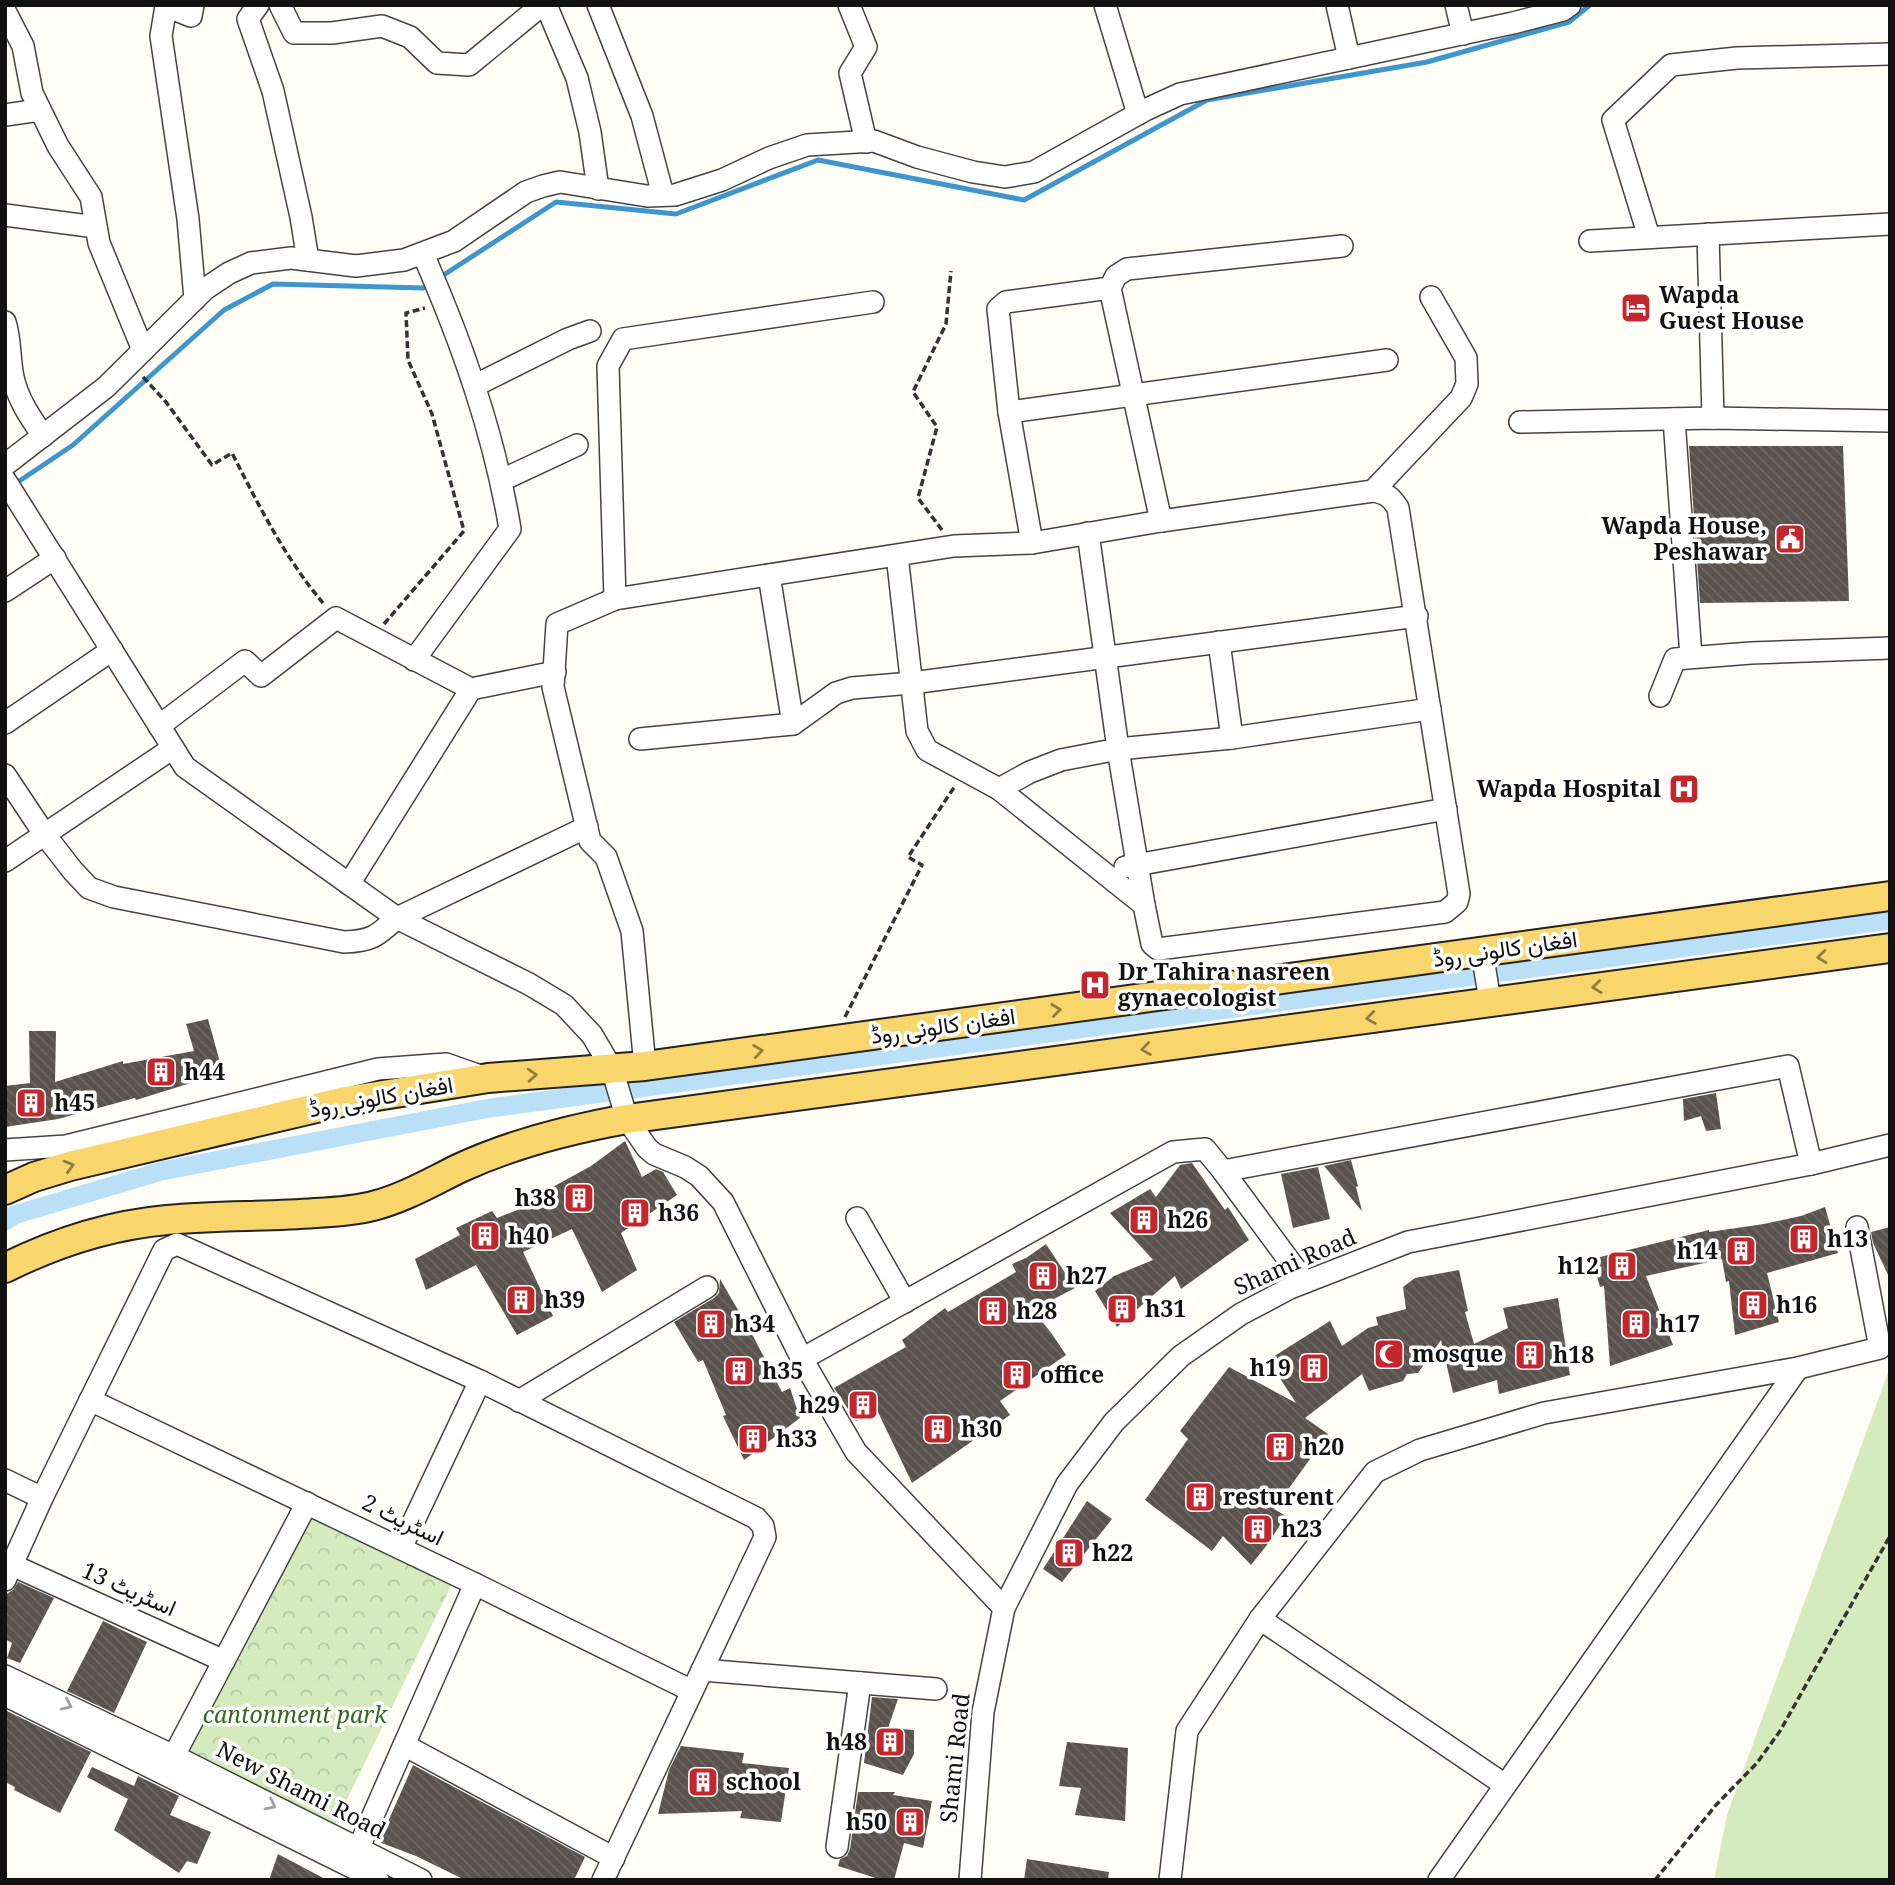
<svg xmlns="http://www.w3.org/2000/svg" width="1895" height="1885" font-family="'Noto Serif',Vazirmatn,serif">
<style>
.grass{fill:#d5ebbd}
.park{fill:url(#park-crowns)}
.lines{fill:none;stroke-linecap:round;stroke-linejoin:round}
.stream{stroke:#3f96cf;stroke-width:5}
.canal{stroke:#b9e0f7;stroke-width:19}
.building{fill:url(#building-back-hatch)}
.minor-casing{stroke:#444;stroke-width:24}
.major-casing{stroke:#222;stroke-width:32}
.path{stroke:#333;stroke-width:3.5;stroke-dasharray:7 3.5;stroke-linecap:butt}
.minor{stroke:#fff;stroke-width:21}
.major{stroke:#f9d66b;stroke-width:28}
.oneway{stroke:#917d42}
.oneway2{stroke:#a0a0a0}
.labels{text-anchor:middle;stroke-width:7;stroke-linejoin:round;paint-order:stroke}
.poi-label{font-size:23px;font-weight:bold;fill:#111;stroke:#fff;text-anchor:start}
.street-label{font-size:23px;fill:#111;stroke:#fff}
.park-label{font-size:23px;font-style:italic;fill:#2f6b1f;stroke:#fff}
</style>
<defs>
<pattern id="park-crowns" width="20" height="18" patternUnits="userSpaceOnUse" patternTransform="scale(1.75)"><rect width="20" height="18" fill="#d5ebbd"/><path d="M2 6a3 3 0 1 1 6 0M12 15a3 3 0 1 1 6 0" fill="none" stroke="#b6c8a1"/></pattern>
<pattern id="building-back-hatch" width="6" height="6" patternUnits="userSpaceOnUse" patternTransform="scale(1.75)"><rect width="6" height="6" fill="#5a524d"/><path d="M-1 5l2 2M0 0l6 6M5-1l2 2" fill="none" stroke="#6d6662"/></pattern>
</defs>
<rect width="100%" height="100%" fill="#fffdf5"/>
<polygon class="grass" points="1890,1367 1890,1880 1714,1880 1727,1815"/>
<polygon class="park" points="310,1510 452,1584 335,1824 181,1754"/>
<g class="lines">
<g class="stream">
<polyline points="439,278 556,202 676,214 818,160 1024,200 1207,100 1427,62 1569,22 1590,5"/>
<polyline points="15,484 73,445 224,310 273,284 423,288 430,284"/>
</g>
<polyline class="canal" points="5,1221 14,1215 162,1171 490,1108 1890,920"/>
</g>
<g class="building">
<polygon points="1689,446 1843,446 1849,601 1700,603"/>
<polygon points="208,1019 223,1073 136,1100 135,1098 58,1119 5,1127 5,1086 30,1083 29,1031 56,1031 55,1082 123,1061 123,1064 194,1051 186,1024"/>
<polygon points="1716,1093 1721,1129 1706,1131 1701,1116 1684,1121 1683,1099"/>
<polygon points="625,1141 642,1177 656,1169 663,1172 677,1195 621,1233 637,1270 602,1292 572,1229 523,1252 553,1316 517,1335 476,1265 426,1290 415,1259 460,1235 456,1228 492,1211 497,1218 555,1195 551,1188 591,1166"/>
<polygon points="1351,1160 1358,1186 1356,1187 1362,1211 1324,1166"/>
<polygon points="1192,1163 1225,1210 1228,1207 1249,1240 1181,1289 1175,1276 1117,1327 1095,1291 1114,1276 1153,1260 1110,1213 1150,1189 1156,1197 1180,1165"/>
<polygon points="1318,1167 1330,1219 1293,1228 1281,1174"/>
<polygon points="1825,1207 1838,1253 1767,1273 1779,1322 1735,1335 1729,1281 1726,1282 1722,1259 1646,1276 1673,1345 1610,1366 1604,1286 1600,1287 1592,1259 1709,1230 1709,1232 1764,1224 1801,1216"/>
<polygon points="1890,1227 1890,1279 1873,1243 1871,1232"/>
<polygon points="1046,1244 1075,1288 1033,1310 1052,1334 1066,1355 1000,1401 1010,1415 912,1483 876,1408 856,1421 834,1388 906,1347 902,1340 945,1308 948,1312 1016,1272 1012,1264 1026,1258"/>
<polygon points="1459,1270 1468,1311 1465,1312 1474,1344 1508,1328 1503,1308 1558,1298 1570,1375 1499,1394 1497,1380 1453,1393 1441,1340 1418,1373 1407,1374 1403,1381 1369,1391 1362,1374 1305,1418 1328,1434 1274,1509 1286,1516 1267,1545 1251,1565 1223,1536 1212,1551 1145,1500 1188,1439 1180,1431 1229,1367 1296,1403 1268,1360 1330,1321 1342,1346 1368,1328 1378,1325 1376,1317 1406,1309 1403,1287 1415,1278"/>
<polygon points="720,1279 752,1334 782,1392 790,1388 800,1418 744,1460 723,1416 726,1415 703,1360 698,1362 674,1322 714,1298 719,1293"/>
<polygon points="1087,1501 1112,1519 1062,1582 1043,1569"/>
<polygon points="18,1582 54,1598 20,1663 7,1658 12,1643 5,1639 5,1595 13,1590"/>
<polygon points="103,1621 147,1642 114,1713 67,1691"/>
<polygon points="872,1697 898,1699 888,1728 914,1730 914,1754 903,1775 864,1763"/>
<polygon points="5,1710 91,1752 60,1813 14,1790 15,1787 5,1782"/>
<polygon points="1067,1742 1128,1748 1125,1821 1075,1815 1081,1788 1059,1786"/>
<polygon points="681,1746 744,1753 742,1763 789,1768 781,1822 740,1818 742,1811 658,1814 669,1770"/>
<polygon points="413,1765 585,1857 574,1880 465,1880 416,1856 379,1842"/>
<polygon points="92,1767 134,1786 138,1776 179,1796 170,1815 211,1832 197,1864 187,1861 179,1873 114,1830 128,1799 87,1777"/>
<polygon points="858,1792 895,1792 893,1795 932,1801 923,1848 904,1843 894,1880 882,1880 838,1866 840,1859 847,1856 850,1849"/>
<polygon points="278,1854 327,1880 269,1880"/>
<polygon points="1027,1859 1109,1872 1108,1880 1024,1880"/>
</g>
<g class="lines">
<g class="minor-casing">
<g id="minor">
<polyline points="193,5 191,16 166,6 161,36 188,219 195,299"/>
<polyline points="258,5 248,19 273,91 301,217 308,260"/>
<polyline points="280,5 294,33 332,33 382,26 410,37 437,63 469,65 542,5"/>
<polyline points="546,5 577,78 590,132 598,189"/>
<polyline points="598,5 642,116 663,195"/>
<polyline points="849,5 866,47 850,73 866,142"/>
<polyline points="1105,5 1138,114"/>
<polyline points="1337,5 1349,58"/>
<polyline points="1456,5 1463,34"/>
<polyline points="5,11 23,46 32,93 58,146 91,197 99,243 143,350"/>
<polyline points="5,115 40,110"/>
<polyline points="5,215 96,227"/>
<polyline points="1708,234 1713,418"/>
<polyline points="1649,237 1613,120 1671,65 1737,58 1890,54"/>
<polyline points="1590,241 1890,224"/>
<path d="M5,322C11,341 9,359 13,377C18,400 30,417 43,436"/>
<polyline points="476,385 568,339 590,331"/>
<polyline points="1009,412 1387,360"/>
<polyline points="1674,419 1691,657"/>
<polyline points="1520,422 1713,418 1890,421"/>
<polyline points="5,465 106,387 205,289 229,273 251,263 291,258 356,266 404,260 454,241 526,192 543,186 560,182 647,196 675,195 722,180 769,158 807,145 874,141 917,157 973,172 1005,177 1034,172 1145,110 1180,94 1513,23 1563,10 1570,5"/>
<polyline points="5,480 185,767 397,918 529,984 564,1005 592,1035 612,1069 627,1119 647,1148 654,1154 685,1167 699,1176 723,1202 802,1359 856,1452 1004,1608"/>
<polyline points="502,480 577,445"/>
<polyline points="1373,491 1461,398 1467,384 1466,358 1431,297"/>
<polyline points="1161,521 1110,288 1116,276 1127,269 1342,246"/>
<polyline points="1088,533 1118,749 1144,905"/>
<polyline points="1032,543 1009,412 998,309 1006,302 1110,288"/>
<polyline points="769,575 793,724"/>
<polyline points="5,591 55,558"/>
<polyline points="615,599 608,366 623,339 873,302"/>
<polyline points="1219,642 1232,738"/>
<path d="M414,660L510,529C494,433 462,343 423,254"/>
<polyline points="1660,696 1675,659 1751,653 1890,648"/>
<polyline points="5,723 112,650"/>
<polyline points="159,726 245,661 261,676 336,618 471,689"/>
<polyline points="640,739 793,724 836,693 852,688 912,683 1417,616"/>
<path d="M5,775L45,835L73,871L89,888L114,897L344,942C372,941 377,936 397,918L587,827"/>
<polyline points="999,789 1030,772 1061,760 1118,749 1232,738 1430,709"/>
<polyline points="5,861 173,748"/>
<polyline points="1125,867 1446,809"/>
<polyline points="349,884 471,689 555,672"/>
<polyline points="1482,952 1490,1001"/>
<path d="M645,1066L632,931L606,857L590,841L553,687L557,624L615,599L954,546L1032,543L1161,521L1373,491C1386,493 1391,497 1398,508L1459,894L1457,902L1445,912L1158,949L1152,944L1144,905L999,789L927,750L917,731L897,555"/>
<polyline points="5,1150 66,1146 378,1069 446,1064 486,1078"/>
<polyline points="1223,1171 1305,1282"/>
<polyline points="857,1218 905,1302"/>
<polyline points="802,1359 1173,1152 1205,1149 1223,1171 1788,1066 1811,1164"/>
<polyline points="90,1400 475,1584 692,1691"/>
<polyline points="519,1401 707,1287"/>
<polyline points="5,1480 42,1498"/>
<polyline points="401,1548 480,1381"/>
<polyline points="12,1565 224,1661"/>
<polyline points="5,1580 42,1498 164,1250 177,1244 480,1381 756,1518 763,1526 765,1537 603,1880"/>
<polyline points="475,1584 404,1745 614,1858"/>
<polyline points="1260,1619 1505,1785"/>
<polyline points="702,1670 936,1689"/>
<polyline points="5,1676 174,1756 421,1880"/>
<polyline points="5,1695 378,1880"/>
<polyline points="168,1767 307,1503"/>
<polyline points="837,1847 860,1683"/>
<polyline points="353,1861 404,1745"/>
<polyline points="970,1880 983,1712 1004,1608 1067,1484 1114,1422 1181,1356 1241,1314 1290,1288 1408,1242 1811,1164 1890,1145"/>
<polyline points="1170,1880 1187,1731 1260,1619 1375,1472 1420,1450 1544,1413 1798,1368 1880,1348 1857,1227"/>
<polyline points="1439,1880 1798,1368"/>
</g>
</g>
<g class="major-casing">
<g id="major">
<polyline points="5,1190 34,1177 70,1166 346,1101 488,1078 645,1066 1890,896"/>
<path d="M5,1268C55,1243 111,1225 167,1220C216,1215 266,1217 315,1213C334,1212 354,1211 373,1206C404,1198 431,1182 460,1168C512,1144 571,1129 627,1119L1890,948"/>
</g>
</g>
<g class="path">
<path d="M143,377L166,402L212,465L232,453C259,506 285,558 323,603"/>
<polyline points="942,530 918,498 937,427 913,392 946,324 951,271"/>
<polyline points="384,624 464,531 432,414 408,360 406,313 425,308"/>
<polyline points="845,1017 922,865 908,857 955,786"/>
<polyline points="1655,1880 1716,1805 1757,1763 1780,1731 1890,1536"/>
</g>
<use href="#minor" class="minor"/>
<use href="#major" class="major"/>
</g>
<defs><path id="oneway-chevron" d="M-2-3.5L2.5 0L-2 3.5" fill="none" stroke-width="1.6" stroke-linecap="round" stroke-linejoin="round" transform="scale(1.75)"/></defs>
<g class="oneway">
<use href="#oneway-chevron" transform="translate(1822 957) rotate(173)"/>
<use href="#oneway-chevron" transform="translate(1597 987) rotate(173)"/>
<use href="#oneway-chevron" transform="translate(1056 1010) rotate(-8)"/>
<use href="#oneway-chevron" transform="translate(1371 1018) rotate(172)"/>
<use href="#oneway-chevron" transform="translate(1146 1049) rotate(172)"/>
<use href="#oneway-chevron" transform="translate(758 1051) rotate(-8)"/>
<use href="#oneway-chevron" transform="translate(532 1075) rotate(-4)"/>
<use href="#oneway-chevron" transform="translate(69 1166) rotate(-16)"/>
</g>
<g class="oneway2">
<use href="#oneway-chevron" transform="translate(67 1705) rotate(25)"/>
<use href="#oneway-chevron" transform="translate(271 1805) rotate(27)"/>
</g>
<defs>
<g id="hotel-square" transform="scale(1.575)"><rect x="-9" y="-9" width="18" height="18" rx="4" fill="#c4262e" stroke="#fff"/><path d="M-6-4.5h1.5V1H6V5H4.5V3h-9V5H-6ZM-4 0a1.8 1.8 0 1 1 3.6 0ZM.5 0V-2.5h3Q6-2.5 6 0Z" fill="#fff"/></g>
<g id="civic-square" transform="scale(1.575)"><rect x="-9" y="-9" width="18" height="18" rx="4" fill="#c4262e" stroke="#fff"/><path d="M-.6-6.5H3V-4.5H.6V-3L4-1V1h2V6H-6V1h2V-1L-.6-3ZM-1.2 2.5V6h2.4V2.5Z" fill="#fff"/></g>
<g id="hospital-square" transform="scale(1.575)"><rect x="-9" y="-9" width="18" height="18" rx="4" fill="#c4262e" stroke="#fff"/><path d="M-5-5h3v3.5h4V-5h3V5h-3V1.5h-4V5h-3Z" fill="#fff"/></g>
<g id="building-square" transform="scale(1.575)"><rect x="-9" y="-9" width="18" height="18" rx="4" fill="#c4262e" stroke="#fff"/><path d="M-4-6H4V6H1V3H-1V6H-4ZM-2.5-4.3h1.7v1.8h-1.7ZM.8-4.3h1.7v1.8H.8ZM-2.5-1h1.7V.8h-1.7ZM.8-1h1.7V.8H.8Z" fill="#fff"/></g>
<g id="mosque-square" transform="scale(1.575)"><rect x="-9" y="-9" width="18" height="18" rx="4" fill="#c4262e" stroke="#fff"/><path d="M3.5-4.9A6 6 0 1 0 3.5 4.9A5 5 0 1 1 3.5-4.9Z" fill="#fff"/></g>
</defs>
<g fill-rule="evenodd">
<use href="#hotel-square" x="1636" y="308"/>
<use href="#civic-square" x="1790" y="539"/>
<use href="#hospital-square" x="1684" y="789"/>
<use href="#hospital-square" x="1095" y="985"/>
<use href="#building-square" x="161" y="1072"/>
<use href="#building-square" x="31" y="1103"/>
<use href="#building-square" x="579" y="1198"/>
<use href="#building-square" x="635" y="1213"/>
<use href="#building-square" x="1144" y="1220"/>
<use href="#building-square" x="485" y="1236"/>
<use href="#building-square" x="1804" y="1239"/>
<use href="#building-square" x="1741" y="1251"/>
<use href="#building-square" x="1622" y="1266"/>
<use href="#building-square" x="1043" y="1276"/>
<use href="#building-square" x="521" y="1300"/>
<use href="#building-square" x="1753" y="1305"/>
<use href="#building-square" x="1122" y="1309"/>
<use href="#building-square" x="993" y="1311"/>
<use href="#building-square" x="711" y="1324"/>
<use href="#building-square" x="1636" y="1324"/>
<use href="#mosque-square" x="1389" y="1354"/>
<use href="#building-square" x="1530" y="1355"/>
<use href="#building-square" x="1314" y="1368"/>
<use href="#building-square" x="739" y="1371"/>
<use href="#building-square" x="1017" y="1375"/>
<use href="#building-square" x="863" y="1405"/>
<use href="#building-square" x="938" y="1429"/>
<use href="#building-square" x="753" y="1439"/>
<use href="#building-square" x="1280" y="1447"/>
<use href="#building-square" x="1200" y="1497"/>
<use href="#building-square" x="1258" y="1529"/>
<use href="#building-square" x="1069" y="1553"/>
<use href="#building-square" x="890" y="1742"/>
<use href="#building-square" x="703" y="1782"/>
<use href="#building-square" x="910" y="1822"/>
</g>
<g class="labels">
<g class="poi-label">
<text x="1659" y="303">Wapda<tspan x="1659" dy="26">Guest House</tspan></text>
<text x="1767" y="534" text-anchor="end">Wapda House,<tspan x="1767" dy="26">Peshawar</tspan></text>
<text x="1661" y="797" text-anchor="end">Wapda Hospital</text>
<text x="1118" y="980">Dr Tahira nasreen<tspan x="1118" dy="26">gynaecologist</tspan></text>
<text x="184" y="1080">h44</text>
<text x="54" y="1111">h45</text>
<text x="556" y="1206" text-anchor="end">h38</text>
<text x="658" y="1221">h36</text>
<text x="1167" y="1228">h26</text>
<text x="508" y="1244">h40</text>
<text x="1827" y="1247">h13</text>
<text x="1718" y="1259" text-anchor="end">h14</text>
<text x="1599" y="1274" text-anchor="end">h12</text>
<text x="1066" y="1284">h27</text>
<text x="544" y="1308">h39</text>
<text x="1776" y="1313">h16</text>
<text x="1145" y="1317">h31</text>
<text x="1016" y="1319">h28</text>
<text x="734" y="1332">h34</text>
<text x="1659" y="1332">h17</text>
<text x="1412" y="1362">mosque</text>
<text x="1553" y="1363">h18</text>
<text x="1291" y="1376" text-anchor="end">h19</text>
<text x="762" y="1379">h35</text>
<text x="1040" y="1383">office</text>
<text x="840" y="1413" text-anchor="end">h29</text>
<text x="961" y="1437">h30</text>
<text x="776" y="1447">h33</text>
<text x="1303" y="1455">h20</text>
<text x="1223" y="1505">resturent</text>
<text x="1281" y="1537">h23</text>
<text x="1092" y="1561">h22</text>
<text x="867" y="1750" text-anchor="end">h48</text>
<text x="726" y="1790">school</text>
<text x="887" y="1830" text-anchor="end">h50</text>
</g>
<g class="street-label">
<text transform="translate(1505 949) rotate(-8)" y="8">افغان کالونی روڈ</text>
<text transform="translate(943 1026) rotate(-8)" y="8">افغان کالونی روڈ</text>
<text transform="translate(381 1097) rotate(-10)" y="8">افغان کالونی روڈ</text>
<text transform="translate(1295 1262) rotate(-24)" y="8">Shami Road</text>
<text transform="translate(403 1520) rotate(26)" y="8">اسٹریٹ 2</text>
<text transform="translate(129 1589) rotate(24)" y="8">اسٹریٹ 13</text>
<text transform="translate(955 1758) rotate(-84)" y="8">Shami Road</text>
<text transform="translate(301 1790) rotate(27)" y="8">New Shami Road</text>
</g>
<g class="park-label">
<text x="295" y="1723">cantonment park</text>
</g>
</g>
<rect width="1895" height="1885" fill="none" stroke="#111111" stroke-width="14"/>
</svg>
